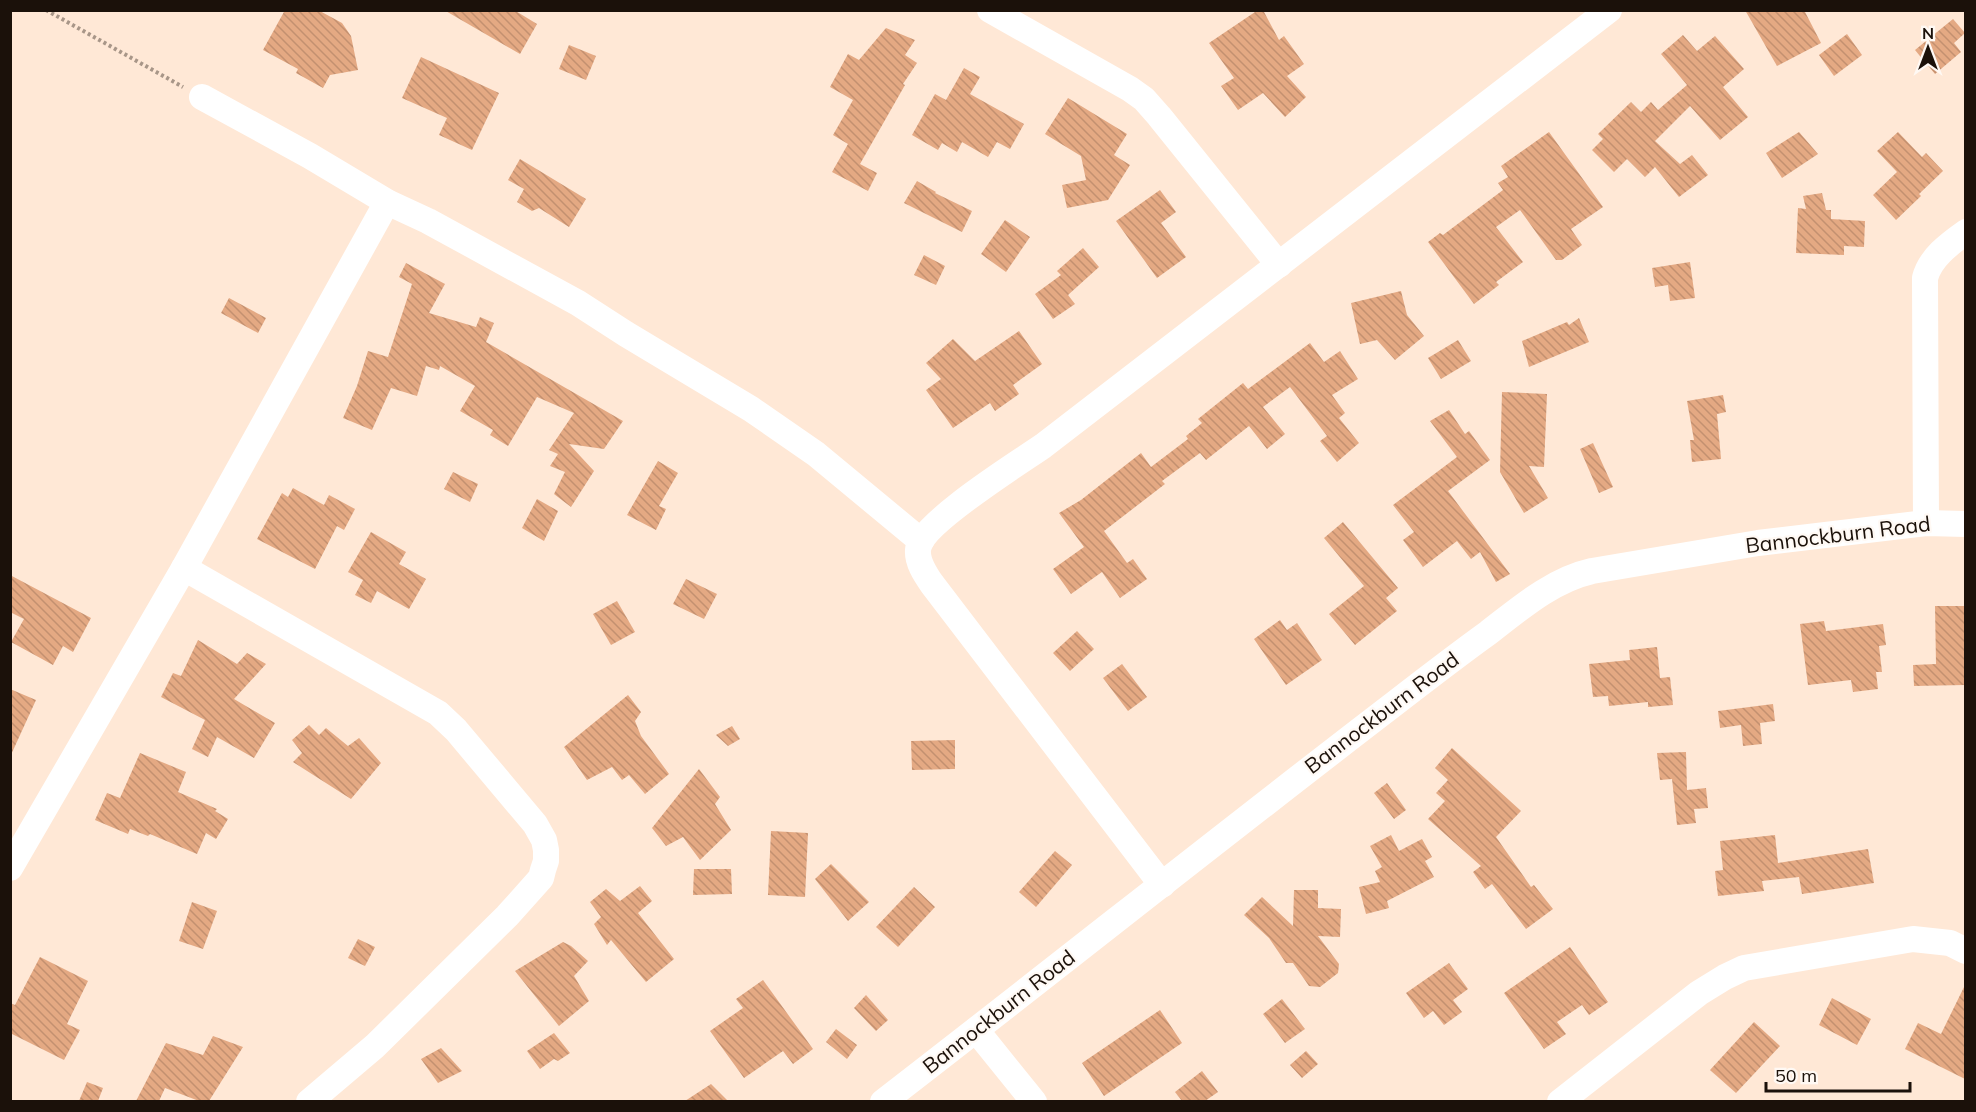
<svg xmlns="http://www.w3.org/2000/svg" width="1976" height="1112" font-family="Mulish,sans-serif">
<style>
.building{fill:url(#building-back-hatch)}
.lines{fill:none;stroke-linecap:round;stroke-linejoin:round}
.path{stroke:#a89688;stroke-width:4;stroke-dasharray:3 3;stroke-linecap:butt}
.minor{stroke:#fff;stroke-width:26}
.labels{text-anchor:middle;stroke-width:4.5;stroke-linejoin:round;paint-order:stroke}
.street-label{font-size:21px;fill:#1b110a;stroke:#fff9f4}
</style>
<defs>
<pattern id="building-back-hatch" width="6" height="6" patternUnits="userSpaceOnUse" patternTransform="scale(1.5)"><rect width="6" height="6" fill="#e4a983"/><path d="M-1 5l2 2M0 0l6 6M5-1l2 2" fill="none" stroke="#c39070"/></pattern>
</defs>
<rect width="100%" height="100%" fill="#ffe8d6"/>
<g class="building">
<polygon points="285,10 318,10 342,23 351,36 358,70 330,75 323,88 296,73 298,69 263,50"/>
<polygon points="444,10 514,10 537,24 520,54"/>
<polygon points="1258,10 1263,10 1279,40 1284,36 1304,64 1287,76 1306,97 1285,117 1263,93 1238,110 1221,86 1234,78 1209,43"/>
<polygon points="1745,10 1804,10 1821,43 1777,66"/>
<polygon points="1953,19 1965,33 1954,43 1961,52 1935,74 1915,50"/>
<polygon points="886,28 915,40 905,55 917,63 903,84 905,85 860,164 877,173 868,191 832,172 848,144 833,135 853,100 830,87 848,54 859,60"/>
<polygon points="1847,34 1862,55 1834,76 1819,55"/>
<polygon points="1683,35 1697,51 1715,36 1744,69 1723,87 1748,117 1720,140 1690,106 1655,141 1680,164 1692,155 1708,175 1679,197 1655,167 1645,177 1627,159 1614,172 1592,150 1603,139 1598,134 1631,102 1641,112 1651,102 1658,110 1687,85 1661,54"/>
<polygon points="569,45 596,56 586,80 559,69"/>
<polygon points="421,57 499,93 472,150 439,135 447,118 402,98"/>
<polygon points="964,68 980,77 970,94 1024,124 1010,149 997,142 988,157 962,142 957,152 942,143 938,150 912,135 935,94 946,100"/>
<polygon points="1068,98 1127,134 1114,155 1130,165 1108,200 1067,208 1062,185 1086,180 1081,156 1045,134"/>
<polygon points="1549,132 1603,207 1571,229 1582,245 1562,260 1556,260 1520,210 1496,227 1523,262 1496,282 1499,285 1474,304 1428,242 1440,233 1443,235 1503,190 1498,183 1508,177 1501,166"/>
<polygon points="1799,132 1818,154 1782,178 1766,153"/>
<polygon points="1898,132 1922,157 1926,153 1943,171 1919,194 1921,196 1896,220 1873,195 1897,172 1877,151"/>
<polygon points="520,159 586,199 569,227 539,208 532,211 517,202 524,189 508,180"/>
<polygon points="917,181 936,192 935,193 972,211 962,232 904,203"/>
<polygon points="1160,190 1176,212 1161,223 1186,257 1157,278 1116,221"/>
<polygon points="1822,193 1826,210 1831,210 1831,219 1865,221 1864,247 1844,246 1844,255 1796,253 1798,208 1806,209 1803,196"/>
<polygon points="1005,220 1030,237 1006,272 981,254"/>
<polygon points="1083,248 1099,267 1068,295 1075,304 1053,319 1035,294 1061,275 1057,271"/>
<polygon points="924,255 945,266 936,285 914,275"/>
<polygon points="1690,262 1695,298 1670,301 1668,285 1655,287 1652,268"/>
<polygon points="406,263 445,284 429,313 476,327 480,317 494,323 486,342 623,421 604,449 569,444 594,471 571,507 554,494 565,472 550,466 558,454 549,450 574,413 537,397 508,446 490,435 493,430 460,411 475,386 440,366 439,370 426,366 417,396 391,388 372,430 343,418 357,386 368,351 388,357 412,284 399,277"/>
<polygon points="1401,291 1407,315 1424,336 1395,360 1377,340 1360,344 1351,303"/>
<polygon points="229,298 266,318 258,333 221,313"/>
<polygon points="1579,318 1589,342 1529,367 1522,341 1567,322 1569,325"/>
<polygon points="1019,331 1042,364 1013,385 1019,394 995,411 990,403 953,428 926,390 941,379 926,363 953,339 975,361"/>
<polygon points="1458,340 1471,361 1441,379 1428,358"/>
<polygon points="1310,343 1324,362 1340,351 1358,379 1332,395 1345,413 1339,418 1359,443 1337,462 1320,441 1327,436 1290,387 1263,407 1285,434 1267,449 1249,426 1206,460 1200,453 1162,481 1165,484 1104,531 1127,563 1133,559 1147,579 1120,598 1102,572 1071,594 1053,569 1084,547 1059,513 1081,500 1141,453 1151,467 1188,439 1186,436 1202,423 1198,419 1243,383 1248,389"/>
<polygon points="1502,392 1547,394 1544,467 1529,466 1548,498 1524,513 1500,472"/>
<polygon points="1723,395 1726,412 1717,414 1721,459 1692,462 1690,440 1694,440 1687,401"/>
<polygon points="1449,410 1465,434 1469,431 1490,460 1448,491 1510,574 1496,582 1480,552 1471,559 1457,541 1423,567 1403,540 1414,532 1393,505 1457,457 1430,421"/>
<polygon points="1593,443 1613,487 1599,493 1580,449"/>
<polygon points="658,461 678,473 659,506 666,509 656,530 627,515"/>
<polygon points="453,472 478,484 470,502 444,489"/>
<polygon points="293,488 324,505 329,495 355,509 344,530 337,526 315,569 257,539 282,493 288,497"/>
<polygon points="537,499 558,511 544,541 522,528"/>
<polygon points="1343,522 1398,588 1386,598 1397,611 1355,645 1329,614 1364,586 1324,538"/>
<polygon points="371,532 406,552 399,564 426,579 409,609 377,591 371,603 355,595 363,580 348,572"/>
<polygon points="10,575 91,618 73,652 63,646 53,665 11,642 24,619 10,612"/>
<polygon points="686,579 717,594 704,619 673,604"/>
<polygon points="617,601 635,632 611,645 593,614"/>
<polygon points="1935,606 1965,606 1965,685 1914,686 1913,665 1936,664"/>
<polygon points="1280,620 1287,630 1297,623 1322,660 1286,685 1254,639"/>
<polygon points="1824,621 1826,631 1883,624 1886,645 1879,646 1882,672 1876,672 1878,689 1853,692 1851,680 1808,685 1800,624"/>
<polygon points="1077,631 1094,649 1070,671 1053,653"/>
<polygon points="198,640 237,664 247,653 266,664 234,699 275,723 254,758 217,737 208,757 192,749 205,720 161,697 173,673 181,676"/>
<polygon points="1657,647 1660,678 1670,677 1673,705 1648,707 1648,702 1609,706 1608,696 1593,697 1589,664 1630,660 1629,650"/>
<polygon points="1122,664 1147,697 1128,711 1103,678"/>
<polygon points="10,689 36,700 10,757"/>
<polygon points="628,695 641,712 635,721 641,736 669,774 645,794 629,775 622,780 612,767 587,780 564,747"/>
<polygon points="1773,704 1775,721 1760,723 1762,744 1743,746 1741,725 1720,728 1718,711"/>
<polygon points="309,725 319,735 326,728 348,746 359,738 381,763 351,799 293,762 302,753 292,740"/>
<polygon points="732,726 740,739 728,746 716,735"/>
<polygon points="955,740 955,769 912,770 911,741"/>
<polygon points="1452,748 1521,811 1496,837 1531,887 1534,885 1553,909 1526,929 1492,884 1485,889 1473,872 1481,866 1428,819 1445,801 1436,793 1448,780 1435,768"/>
<polygon points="1686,752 1687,790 1706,788 1708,808 1694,809 1696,823 1677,825 1672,779 1660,780 1657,753"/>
<polygon points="140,753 186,772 178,792 217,809 215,811 228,819 216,839 206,833 197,854 150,834 148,836 130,829 128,834 95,820 107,793 120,798"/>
<polygon points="699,769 720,797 715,804 731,830 700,860 683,837 666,846 652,828"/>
<polygon points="1387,783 1406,810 1394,819 1374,793"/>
<polygon points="771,831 808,833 805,897 768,895"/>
<polygon points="1391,835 1399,851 1422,839 1432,857 1425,861 1434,877 1387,901 1389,908 1366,914 1359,887 1380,882 1375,871 1382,867 1370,846"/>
<polygon points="1775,835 1778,863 1868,849 1874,883 1802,894 1799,877 1762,881 1764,891 1718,896 1715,871 1723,870 1720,841"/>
<polygon points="1055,851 1072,865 1036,907 1019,892"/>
<polygon points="831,864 869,902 848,921 815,879"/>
<polygon points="694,869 731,869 732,894 693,895"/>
<polygon points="640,886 652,901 638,913 674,959 646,982 611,940 607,945 594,924 601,917 590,902 606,889 620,901"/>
<polygon points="914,887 935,907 898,947 876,927"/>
<polygon points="1294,890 1318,890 1318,908 1341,909 1340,937 1318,936 1339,964 1338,973 1320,987 1309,986 1293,963 1286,963 1269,938 1244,915 1262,897 1293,926"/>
<polygon points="192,902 217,911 203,949 179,941"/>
<polygon points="358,939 375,947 365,966 348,958"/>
<polygon points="563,942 571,946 588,961 574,976 589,1001 559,1026 515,971"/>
<polygon points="1570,947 1608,1002 1589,1015 1582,1005 1557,1022 1566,1034 1544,1049 1504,993"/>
<polygon points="40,957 88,981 67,1024 80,1030 64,1060 10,1033 10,1003 15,1005"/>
<polygon points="1449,963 1468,989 1453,1000 1462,1012 1444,1025 1433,1011 1424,1018 1406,993"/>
<polygon points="763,980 813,1049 793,1064 783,1051 744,1078 710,1031 743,1008 736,999"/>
<polygon points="1965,985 1965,1079 1905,1049 1918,1023 1941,1034"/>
<polygon points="866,995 888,1020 876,1031 854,1008"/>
<polygon points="1832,998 1871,1019 1857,1045 1819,1025"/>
<polygon points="1282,999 1305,1029 1285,1043 1263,1014"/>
<polygon points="1160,1010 1182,1043 1104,1096 1082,1063"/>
<polygon points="1754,1022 1780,1046 1736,1093 1710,1070"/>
<polygon points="836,1029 857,1045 847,1059 826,1042"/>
<polygon points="554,1033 570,1053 558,1061 554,1059 540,1069 527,1051"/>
<polygon points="213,1036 243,1047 209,1101 199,1101 165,1088 159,1101 136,1101 166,1043 203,1055"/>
<polygon points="441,1048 462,1071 438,1083 421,1059"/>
<polygon points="1306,1051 1318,1064 1302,1078 1290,1065"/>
<polygon points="1202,1071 1218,1092 1205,1101 1182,1101 1175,1092"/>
<polygon points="87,1082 103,1088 98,1101 79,1101"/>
<polygon points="711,1084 728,1101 685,1101"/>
</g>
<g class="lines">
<polyline class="path" points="46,10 183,87"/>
<g class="minor">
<polyline points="990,10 1130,89 1144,99 1159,116 1279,265"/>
<polyline points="202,97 310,156 387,202 428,221 578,303 626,334 751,409 816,454 921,541"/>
<path d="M1926,523L1925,278C1930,258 1949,244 1966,232"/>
<polyline points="184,568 438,713 456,730 535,824 544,840 546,850 546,861 543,870 541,878 507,916 375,1046 309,1102"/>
<polyline points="10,868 184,568 387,202"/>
<path d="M1162,885L932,584C925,574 917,562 918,550C920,524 1020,462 1043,446L1609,10"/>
<polyline points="976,1030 1034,1102"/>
<path d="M883,1102C1054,970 1223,835 1394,704C1425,680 1456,656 1488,633C1519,609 1552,580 1592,571L1758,543L1926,523L1966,524"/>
<polyline points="1560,1102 1699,993 1725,977 1744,968 1913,939 1950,943 1966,951"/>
</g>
</g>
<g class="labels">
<g class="street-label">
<text transform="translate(1838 535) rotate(-7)" y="7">Bannockburn Road</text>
<text transform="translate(1382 713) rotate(-37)" y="7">Bannockburn Road</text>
<text transform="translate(999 1012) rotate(-38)" y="7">Bannockburn Road</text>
</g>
</g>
<rect width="1976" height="1112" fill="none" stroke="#1b110a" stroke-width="24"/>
<g transform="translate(1928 48)" stroke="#fff9f4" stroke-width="4.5" paint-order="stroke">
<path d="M0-4.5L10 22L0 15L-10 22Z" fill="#1b110a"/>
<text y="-9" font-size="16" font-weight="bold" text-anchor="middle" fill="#1b110a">N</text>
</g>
<path d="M1766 1082v9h144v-9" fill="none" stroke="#1b110a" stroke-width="3"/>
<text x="1775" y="1082" font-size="18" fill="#1b110a" stroke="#fff9f4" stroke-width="4.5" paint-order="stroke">50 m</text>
</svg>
